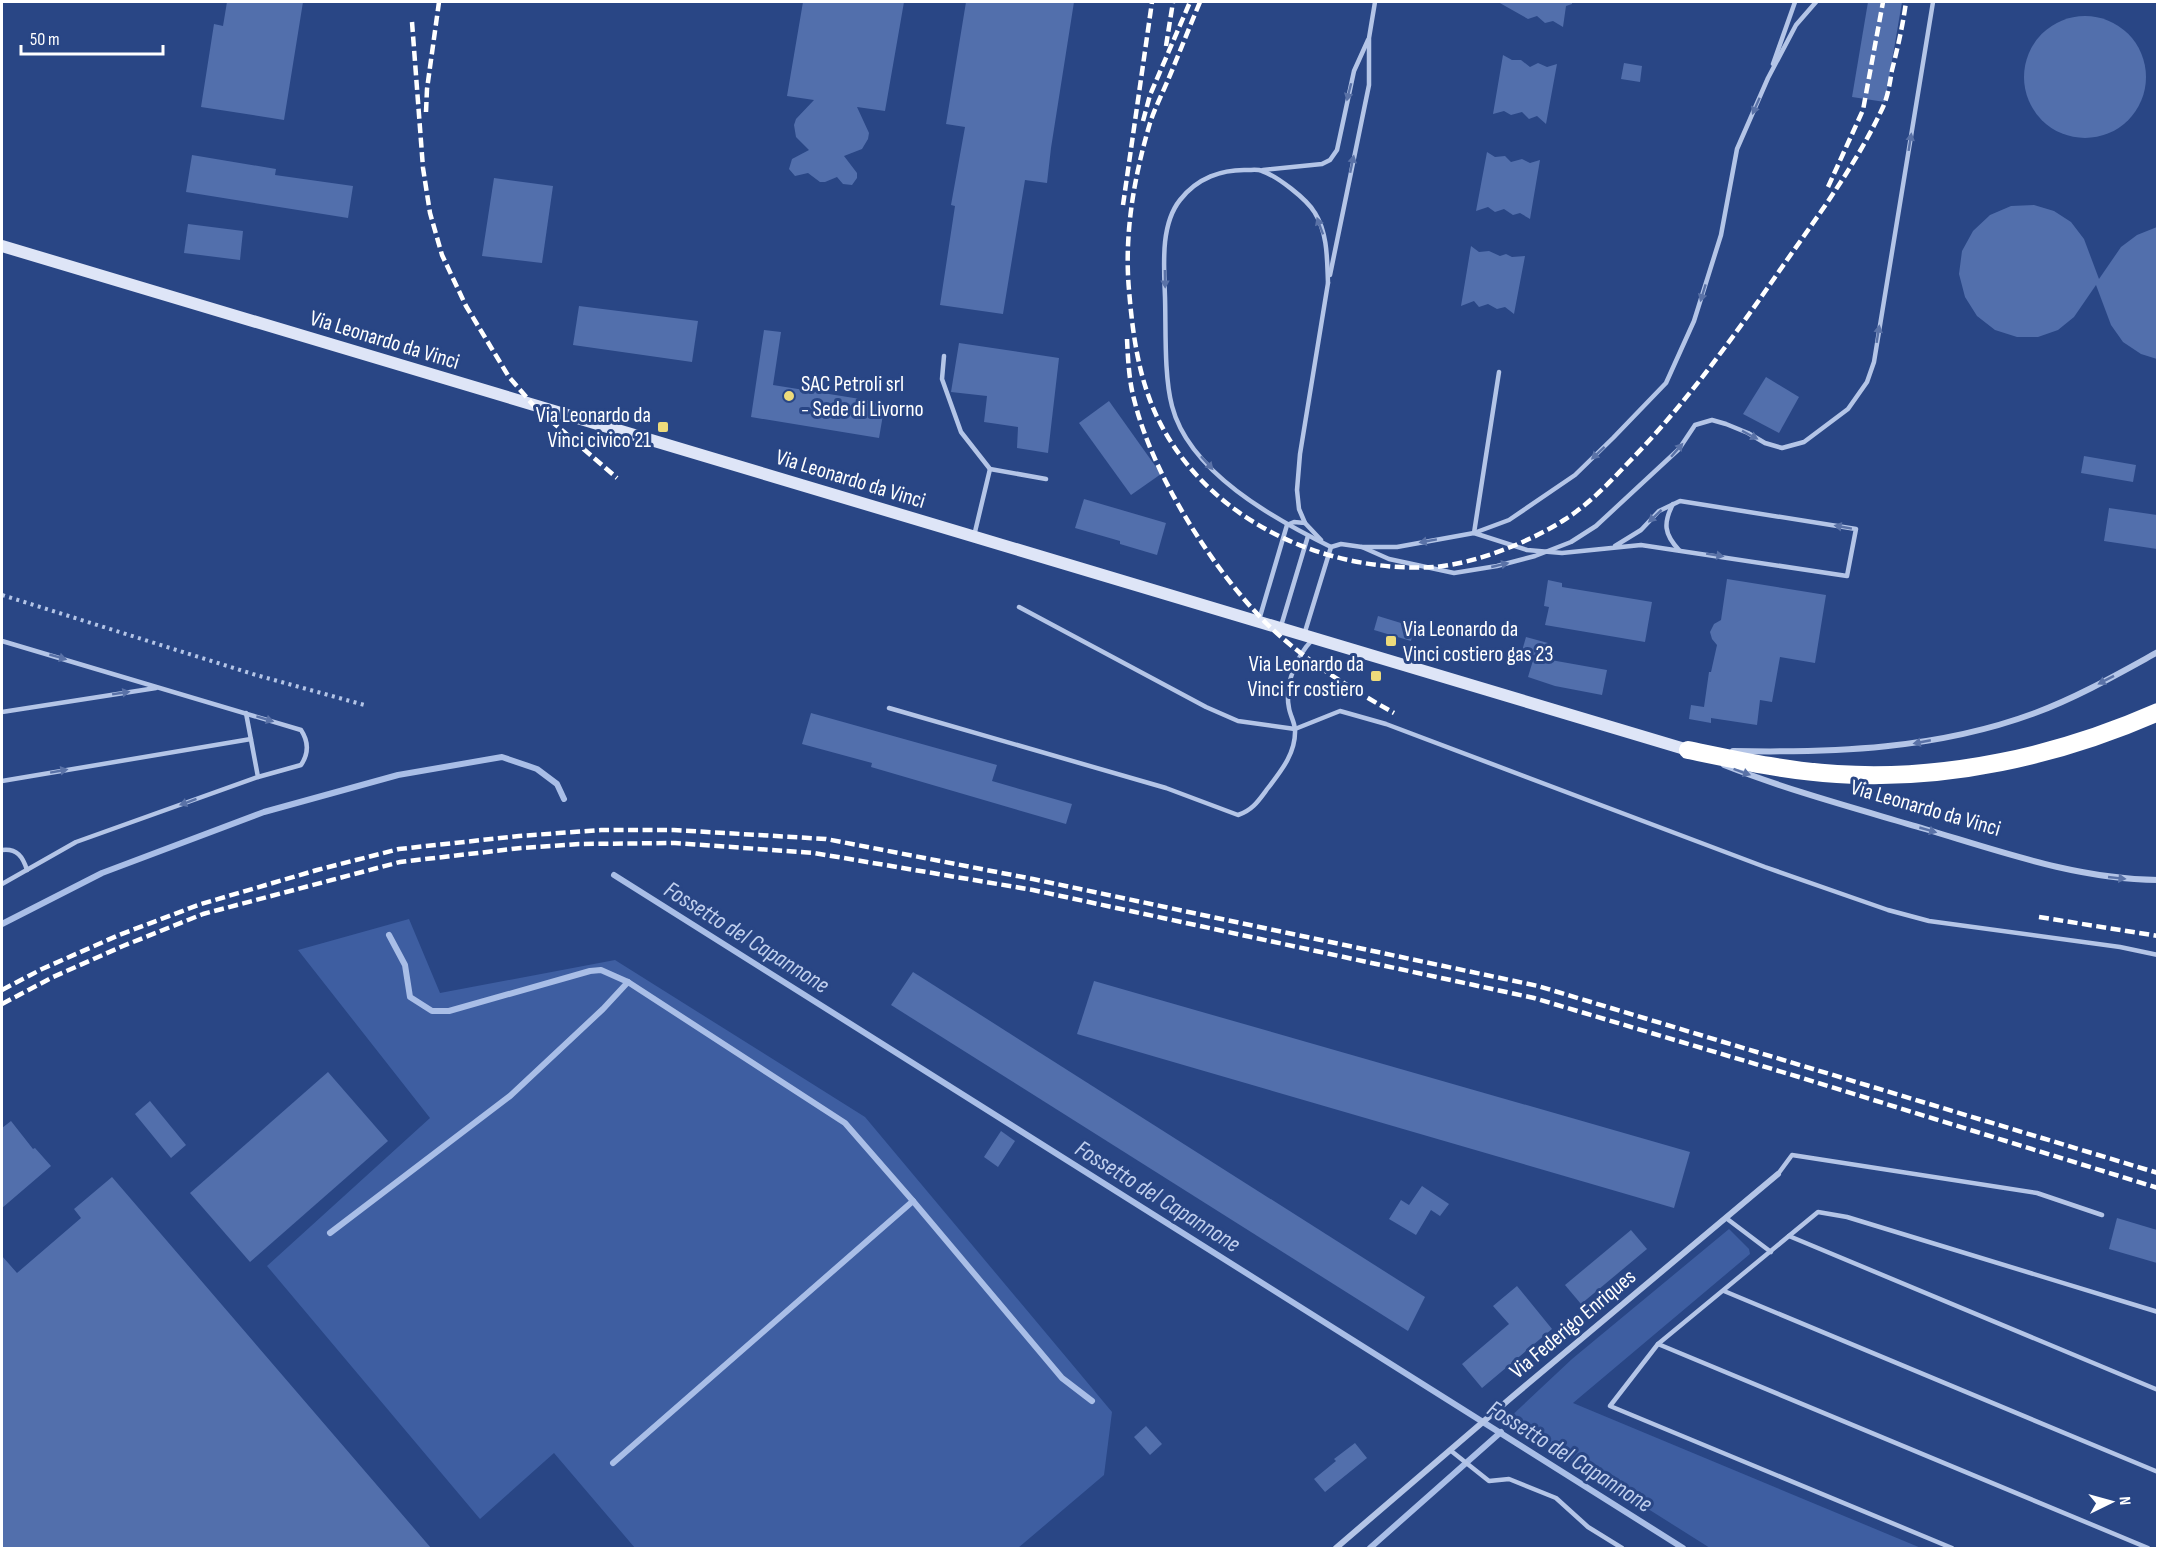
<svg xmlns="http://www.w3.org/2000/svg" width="2159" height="1550" font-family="'Sofia Sans Condensed',sans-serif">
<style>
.green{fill:#3e5ea1}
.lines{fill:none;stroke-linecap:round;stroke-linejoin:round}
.stream{stroke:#a9bee7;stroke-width:6}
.building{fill:#526fac}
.path{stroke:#b4c5e7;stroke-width:4;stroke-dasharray:3 4.5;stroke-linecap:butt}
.lane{stroke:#b4c5e7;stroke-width:4.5}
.street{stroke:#b4c5e7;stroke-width:6}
.secondary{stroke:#dee5f7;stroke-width:12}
.highway{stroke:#fff;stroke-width:18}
.rail{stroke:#fff;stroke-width:4.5;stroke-dasharray:10 4.5;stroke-linecap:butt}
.oneway{fill:#5a72a7}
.poi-dot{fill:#eedb7b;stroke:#294685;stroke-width:2}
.labels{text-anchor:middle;stroke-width:6;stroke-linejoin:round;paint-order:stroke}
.street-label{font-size:22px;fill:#fff;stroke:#294685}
.poi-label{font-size:22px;fill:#fff;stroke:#294685;text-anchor:start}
.water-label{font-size:24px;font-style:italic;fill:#c0cfee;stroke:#294685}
</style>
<rect width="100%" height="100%" fill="#294685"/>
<g class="green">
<polygon points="409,919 440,993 615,960 865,1117 1112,1412 1104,1475 1018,1548 635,1548 554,1453 480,1519 267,1266 430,1118 298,950"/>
<polygon points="1729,1229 1749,1249 1750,1254 1573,1403 1921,1548 1710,1548 1507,1420 1572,1359"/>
</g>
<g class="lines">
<g class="stream">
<polyline points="614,875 1683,1548"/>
<polyline points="2,924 102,873 264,812 398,775 502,757 537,769 557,784 564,799"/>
<polyline points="389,935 405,965 410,997 432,1011 449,1011 590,971 601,970 628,982 845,1123 913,1201 1062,1378 1092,1401"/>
<polyline points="330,1233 510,1096 603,1009 628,982"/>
<polyline points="613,1463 913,1201"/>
<polyline points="1370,1548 1501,1432"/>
</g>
</g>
<g class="building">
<polygon points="227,2 303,2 284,120 201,107 214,24 223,26"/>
<polygon points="803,2 904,2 885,111 857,107 869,133 868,139 862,149 844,156 857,173 857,178 852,185 843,184 837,177 825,182 820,182 808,173 795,176 789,169 792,159 809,150 796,137 794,125 796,119 814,100 787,96"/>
<polygon points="966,2 1074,2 1051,148 1047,183 1025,180 1003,314 940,305 955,206 951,205 965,127 946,124"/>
<polygon points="1498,2 1572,2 1572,4 1566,6 1563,27 1553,21 1545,23 1537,16 1528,19"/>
<polygon points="1868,2 1902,2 1885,102 1852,97"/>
<circle cx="2085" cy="77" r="61"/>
<polygon points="1503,55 1512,60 1521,60 1530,67 1538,63 1547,67 1557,64 1546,124 1537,116 1529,119 1522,112 1511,115 1504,111 1493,114"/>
<polygon points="1624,63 1642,66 1640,82 1621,79"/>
<polygon points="1487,152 1495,157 1505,156 1511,162 1522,159 1530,163 1540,160 1530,219 1520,213 1513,215 1504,209 1495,212 1488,207 1476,211"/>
<polygon points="192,155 276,169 275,175 353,186 348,218 186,192"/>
<polygon points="494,178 553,186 542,263 482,256"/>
<polygon points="2034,205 2054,211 2071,222 2084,239 2099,279 2121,247 2137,235 2157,227 2157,359 2141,354 2123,342 2111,325 2096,285 2074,317 2058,330 2038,337 2017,337 1995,330 1977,316 1965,297 1959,274 1962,251 1973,231 1990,215 2011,206"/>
<polygon points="188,224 243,231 240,260 184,253"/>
<polygon points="1471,246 1479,252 1489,251 1500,256 1506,254 1512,257 1525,256 1514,314 1505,307 1497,309 1488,304 1479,307 1474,301 1461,306"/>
<polygon points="579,306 698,321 692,362 573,345"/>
<polygon points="764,330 781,332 773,385 885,403 879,438 751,417"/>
<polygon points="959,343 1059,358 1048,453 1017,448 1018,427 984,422 987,396 951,392"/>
<polygon points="1766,377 1799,397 1779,433 1743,414"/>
<polygon points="1109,401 1161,474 1131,495 1079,423"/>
<polygon points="2084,456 2136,465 2133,482 2081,473"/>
<polygon points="1084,499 1166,523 1157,555 1120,544 1120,541 1075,528"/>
<polygon points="2109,508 2157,515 2157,549 2104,541"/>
<polygon points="1727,579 1826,595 1815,663 1780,657 1772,702 1760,700 1757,725 1711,718 1711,723 1689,719 1691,705 1704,707 1709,672 1711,672 1717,645 1712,639 1710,632 1714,624 1721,620"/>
<polygon points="1548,580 1562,583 1562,587 1652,602 1645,642 1545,625 1549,607 1544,606"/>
<polygon points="1378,616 1414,627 1411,641 1374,630"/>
<polygon points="1526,637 1548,643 1544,658 1522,651"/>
<polygon points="1534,657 1607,670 1602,695 1555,686 1528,677"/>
<polygon points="811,713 997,765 992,781 1072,804 1066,824 871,767 872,763 802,744"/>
<polygon points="913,972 1425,1297 1408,1331 891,1005"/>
<polygon points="1094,981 1690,1152 1674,1208 1077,1034"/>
<polygon points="328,1072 388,1141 250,1262 190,1193"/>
<polygon points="150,1101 186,1145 171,1158 135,1114"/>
<polygon points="11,1121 33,1149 35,1148 51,1166 2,1208 2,1128"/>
<polygon points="1001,1131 1015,1141 998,1167 984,1157"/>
<polygon points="112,1177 431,1548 2,1548 2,1256 17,1273 81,1218 74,1209"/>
<polygon points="1422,1186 1449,1204 1440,1216 1431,1210 1416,1235 1389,1219 1401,1200 1409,1205"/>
<polygon points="2117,1218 2157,1230 2157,1263 2109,1249"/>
<polygon points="1631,1230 1647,1249 1581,1304 1565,1285"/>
<polygon points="1517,1286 1552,1329 1482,1388 1462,1364 1509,1324 1493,1306"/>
<polygon points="1146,1426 1162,1444 1150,1455 1134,1437"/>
<polygon points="1355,1443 1367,1458 1325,1492 1314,1479 1336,1461 1334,1459"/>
</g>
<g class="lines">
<polyline class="path" points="2,595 256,675 368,706"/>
<g class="lane">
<polyline points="1773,64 1795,2"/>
<polyline points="1263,170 1322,164 1330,160 1337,150 1354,71 1368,40"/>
<polyline points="1330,275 1369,85 1369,38 1375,2"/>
<path d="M1328,283C1327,260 1328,234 1315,213C1307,199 1277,176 1262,171C1258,169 1252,170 1248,170C1222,169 1197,178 1180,200C1160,225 1164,267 1165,297C1166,329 1164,376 1172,406C1189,472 1274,519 1331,547"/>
<polyline points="944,356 942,379 961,432 990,469 1046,479"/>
<polyline points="1499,372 1474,533 1527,550 1562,553 1641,545 1847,576 1856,529 1680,501 1659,511 1641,530 1615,546"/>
<path d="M1673,504C1663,523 1664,534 1679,550"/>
<polyline points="974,536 990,469"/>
<polyline points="1321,540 1305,523 1299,509 1297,490 1300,454 1328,283"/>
<polyline points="1362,547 1389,559 1454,573 1497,566 1535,556 1571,542 1596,526 1679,449 1695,425 1712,420 1726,424 1748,433 1765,443 1782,448 1804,442 1848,409 1867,382 1874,362 1933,2"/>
<polyline points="1019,607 1206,707 1238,721 1295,729 1340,711 1386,724 1765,867 1888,910 1929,921 2120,947 2158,955"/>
<polyline points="1259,620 1287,525 1294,522 1305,523"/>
<polyline points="1281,626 1308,536"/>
<polyline points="1304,635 1331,547 1341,544 1362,547 1397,547 1474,533 1509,520 1575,475 1613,438 1666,383 1694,321 1721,235 1737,149 1768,78 1796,25 1816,2"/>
<path d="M2,641L301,730C309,742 309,753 301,765L258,777L76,842L2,884"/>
<path d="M889,708L1166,788L1238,815C1253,810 1259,800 1268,788C1281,771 1296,753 1295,730C1295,723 1290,715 1289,708C1284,684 1297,656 1312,640"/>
<polyline points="2,712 156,688"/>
<polyline points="246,713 258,777"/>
<polyline points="2,781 251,739"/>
<path d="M2,850C17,848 23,857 27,870"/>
<polyline points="1778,1174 1792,1155 2037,1193 2102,1215"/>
<polyline points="1726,1218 1771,1252"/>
<polyline points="1789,1236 2158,1390"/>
<polyline points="1724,1291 2158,1472"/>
<polyline points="1658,1344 2148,1548"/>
<polyline points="1450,1450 1489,1481 1509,1479 1556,1498 1588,1527 1622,1548"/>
<polyline points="1952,1548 1610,1406 1658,1344 1818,1212 1847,1217 2158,1312"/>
</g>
<g class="street">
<path d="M1733,751C1835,753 1938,749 2035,713C2078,697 2118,674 2158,652"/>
<path d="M1724,765C1790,791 1858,809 1925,829C2002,852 2077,879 2158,880"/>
<polyline points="1336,1548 1512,1397 1778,1174"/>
</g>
<polyline class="secondary" points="2,246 1688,750"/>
<path class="highway" d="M1688,750C1737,760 1786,771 1837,774C1946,781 2058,756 2158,712"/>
<g class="rail">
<path d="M1200,2C1189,28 1179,54 1168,80C1162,94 1155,108 1150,123C1134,177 1124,234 1129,290C1133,339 1140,389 1165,432C1218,525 1330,573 1434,567C1474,564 1530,542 1564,520C1588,505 1608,484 1627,464C1681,409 1727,346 1771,283C1810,226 1854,170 1883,107C1888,96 1890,82 1892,70C1898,47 1903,24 1906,2"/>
<polyline points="412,22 423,168 430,213 442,255 466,306 509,377 534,406 617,478"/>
<polyline points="1166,46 1173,2"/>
<polyline points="426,112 427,89 439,2"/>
<polyline points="1143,121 1150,95 1190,2"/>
<polyline points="1828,187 1863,110 1883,2"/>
<polyline points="1123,205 1152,2"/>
<path d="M1127,339C1128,360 1129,382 1135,403C1154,477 1213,570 1267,624C1304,660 1350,688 1394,713"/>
<polyline points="2039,917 2158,936"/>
<polyline points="2,990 42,969 119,935 201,904 317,870 399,849 519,836 601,830 674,830 826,839 1033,879 1538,986 2158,1173"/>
<polyline points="2,1004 53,977 123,946 203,914 400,862 521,848 579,844 675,843 814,853 1033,890 1534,998 1799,1077 2158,1188"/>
</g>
</g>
<defs><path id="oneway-solid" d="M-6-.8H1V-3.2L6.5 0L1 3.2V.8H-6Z" transform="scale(1.5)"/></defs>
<g class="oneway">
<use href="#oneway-solid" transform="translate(1349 92) rotate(104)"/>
<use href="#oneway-solid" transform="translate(1756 106) rotate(114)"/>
<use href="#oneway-solid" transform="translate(1910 142) rotate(-81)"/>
<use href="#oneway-solid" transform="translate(1352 164) rotate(-78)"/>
<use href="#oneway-solid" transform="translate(1320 226) rotate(-110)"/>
<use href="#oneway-solid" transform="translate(1165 279) rotate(89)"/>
<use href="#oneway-solid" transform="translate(1703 293) rotate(107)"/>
<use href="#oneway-solid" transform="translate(1878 334) rotate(-81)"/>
<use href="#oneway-solid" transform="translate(1750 435) rotate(28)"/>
<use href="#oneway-solid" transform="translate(1677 450) rotate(-49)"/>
<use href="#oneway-solid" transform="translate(1598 453) rotate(137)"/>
<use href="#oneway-solid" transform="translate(1207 463) rotate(48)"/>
<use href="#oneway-solid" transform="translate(1655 516) rotate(137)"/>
<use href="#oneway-solid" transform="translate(1843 527) rotate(-170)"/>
<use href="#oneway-solid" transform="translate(1428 541) rotate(170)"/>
<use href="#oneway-solid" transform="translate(1715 555) rotate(9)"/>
<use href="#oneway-solid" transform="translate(1500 565) rotate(-13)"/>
<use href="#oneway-solid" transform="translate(58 657) rotate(16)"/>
<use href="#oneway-solid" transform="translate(2106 680) rotate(153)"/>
<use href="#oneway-solid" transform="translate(121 693) rotate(-9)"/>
<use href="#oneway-solid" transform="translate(265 719) rotate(17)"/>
<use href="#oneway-solid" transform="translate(1922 742) rotate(169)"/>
<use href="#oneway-solid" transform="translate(59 771) rotate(-10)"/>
<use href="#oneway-solid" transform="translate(1742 772) rotate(20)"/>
<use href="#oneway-solid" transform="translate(188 802) rotate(160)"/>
<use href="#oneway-solid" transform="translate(1928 830) rotate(16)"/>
<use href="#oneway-solid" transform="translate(2117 878) rotate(6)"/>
</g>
<g class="poi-dot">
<circle cx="789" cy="396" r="6"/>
<rect x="657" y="421" width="12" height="12" rx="3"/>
<rect x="1385" y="635" width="12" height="12" rx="3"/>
<rect x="1370" y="670" width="12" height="12" rx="3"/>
</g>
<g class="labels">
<g class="street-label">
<text transform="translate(385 339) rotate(17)" y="8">Via Leonardo da Vinci</text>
<text transform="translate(851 478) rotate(17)" y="8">Via Leonardo da Vinci</text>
<text transform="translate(1926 807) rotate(16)" y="8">Via Leonardo da Vinci</text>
<text transform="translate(1572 1323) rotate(-40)" y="8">Via Federigo Enriques</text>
</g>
<g class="poi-label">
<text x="801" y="391">SAC Petroli srl<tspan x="801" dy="25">- Sede di Livorno</tspan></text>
<text x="651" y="422" text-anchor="end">Via Leonardo da<tspan x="651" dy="25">Vinci civico 21</tspan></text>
<text x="1403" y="636">Via Leonardo da<tspan x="1403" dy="25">Vinci costiero gas 23</tspan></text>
<text x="1364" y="671" text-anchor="end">Via Leonardo da<tspan x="1364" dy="25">Vinci fr costiero</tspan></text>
</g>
<g class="water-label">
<text transform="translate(747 937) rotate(32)" y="8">Fossetto del Capannone</text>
<text transform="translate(1158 1196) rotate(32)" y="8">Fossetto del Capannone</text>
<text transform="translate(1570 1456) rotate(32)" y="8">Fossetto del Capannone</text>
</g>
</g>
<rect width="2159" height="1550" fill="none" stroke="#ffffff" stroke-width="6"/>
<g transform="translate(2111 1502) rotate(85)" stroke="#294685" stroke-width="4.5" paint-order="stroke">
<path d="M0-4.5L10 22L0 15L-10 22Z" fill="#ffffff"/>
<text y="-9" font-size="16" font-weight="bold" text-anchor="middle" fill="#ffffff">N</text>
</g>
<path d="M21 45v9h142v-9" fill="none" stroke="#ffffff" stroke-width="3"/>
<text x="30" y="45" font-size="18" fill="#ffffff" stroke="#294685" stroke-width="4.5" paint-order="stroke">50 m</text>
</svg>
